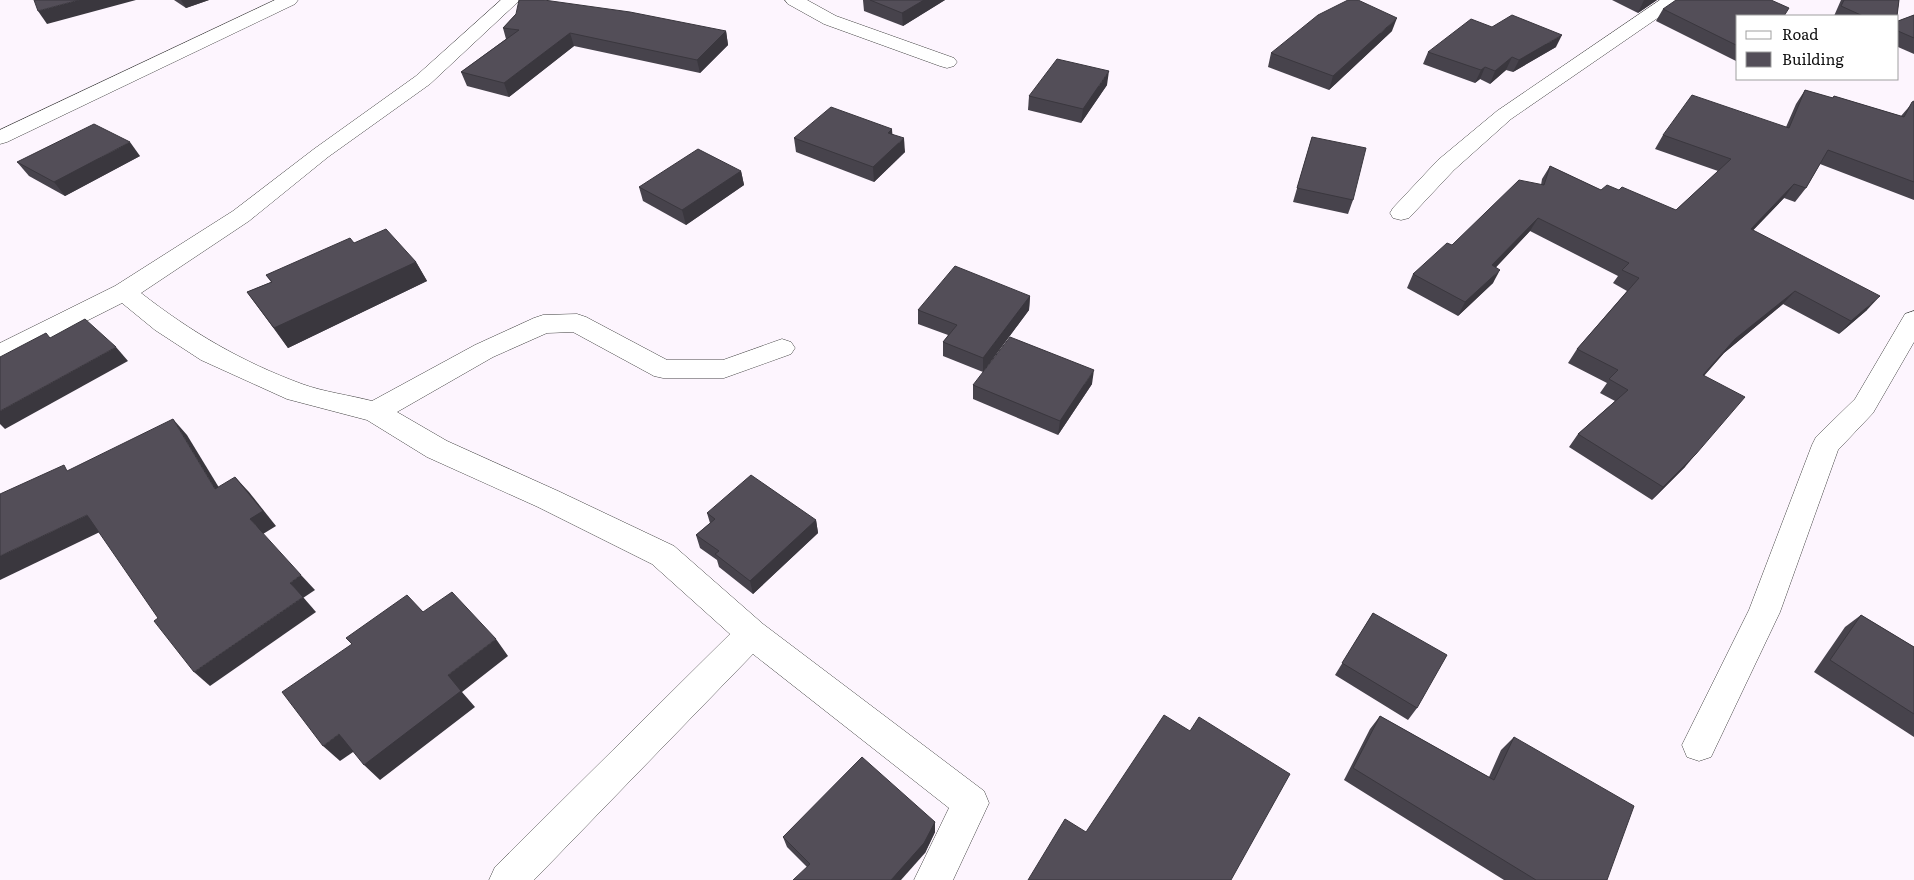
<svg xmlns="http://www.w3.org/2000/svg" width="1914" height="880" font-family="Literata,serif">
<style>
.lines{fill:none;stroke-linecap:round;stroke-linejoin:round}
.minor-casing{stroke:#434343;stroke-width:1}
.minor{fill:#fff;fill-rule:evenodd}
.wall{fill:#47434c}
.shaded-wall{fill:#3a373e}
.building{fill:#534e58;stroke:#3a373e}
</style>
<rect width="100%" height="100%" fill="#fdf5fe"/>
<g class="lines">
<g class="minor-casing">
<g id="minor">
<polygon points="275,0 298,0 295,4 7,142 0,144 0,130"/>
<path d="M501,0H520L430,84L328,157L249,221L141,293C191,332 242,362 302,384C324,392 349,395 372,401L475,345L534,318L543,315L577,314L586,317L667,360H723L782,339L791,342L795,348L791,354L724,378H663L654,376L573,332L547,333L493,357L397,412L447,441L558,491L674,546L763,624L984,791L989,803L953,880H914L949,808L753,654L534,880H489L495,867L730,634L652,564L538,507L427,457L367,420L287,399L201,360L155,330L122,303L9,360L0,363V343L115,286L233,211L314,149L416,76Z"/>
<polygon points="785,0 807,0 836,16 954,58 957,62 954,66 947,68 940,66 824,24 788,4"/>
<polygon points="1660,0 1681,0 1678,4 1511,119 1454,170 1409,218 1401,220 1393,218 1390,213 1393,208 1438,160 1497,111"/>
<polygon points="1914,311 1914,342 1873,413 1838,450 1780,612 1711,757 1699,761 1687,757 1682,745 1749,610 1812,445 1816,437 1855,399 1905,314"/>
</g>
</g>
<use href="#minor" class="minor"/>
</g>
<g class="wall">
<polygon points="174,0 209,0 186,8"/>
<polygon points="863,0 945,0 903,26 864,11"/>
<polygon points="1612,0 1657,0 1638,13"/>
<polygon points="1841,0 1899,0 1897,16 1834,16"/>
<polygon points="1663,9 1738,16 1738,60 1736,61 1656,21"/>
<polygon points="516,14 726,31 728,45 700,73 574,46 509,97 467,86 461,72 506,39 503,28"/>
<polygon points="1914,15 1914,54 1898,47 1898,21"/>
<polygon points="1492,27 1556,47 1513,72 1506,70 1490,84 1480,79 1475,83 1423,64 1428,52"/>
<polygon points="1392,31 1329,90 1268,67 1271,53"/>
<polygon points="1107,85 1081,123 1028,110 1029,96"/>
<polygon points="1805,90 1832,98 1834,96 1901,116 1914,101 1914,200 1820,164 1806,188 1795,202 1784,198 1753,230 1867,310 1839,334 1783,304 1724,353 1704,376 1685,467 1652,500 1569,447 1578,434 1615,401 1600,393 1607,383 1568,363 1577,349 1627,291 1613,283 1618,276 1530,231 1496,267 1493,283 1458,316 1407,288 1413,274 1452,245 1541,185 1542,179 1550,166 1601,190 1619,190 1676,210 1718,171 1655,149 1663,135 1786,127 1796,104"/>
<polygon points="893,134 905,152 874,182 796,152 794,138"/>
<polygon points="1312,137 1353,200 1348,214 1293,202"/>
<polygon points="140,156 65,196 29,176 17,162"/>
<polygon points="741,171 744,185 686,225 643,201 639,187"/>
<polygon points="354,243 416,262 427,281 288,348 247,292 271,282 266,275"/>
<polygon points="1030,296 1029,310 983,372 943,356 943,342 948,335 918,324 918,310"/>
<polygon points="1092,384 1058,435 973,399 973,385"/>
<polygon points="707,513 816,520 818,533 753,594 719,567 717,560 700,548 696,535 710,523"/>
<polygon points="1373,613 1417,708 1408,720 1335,675"/>
<polygon points="1861,615 1914,647 1914,737 1814,672 1845,627"/>
<polygon points="1380,716 1489,777 1501,750 1514,737 1607,880 1504,880 1344,780 1370,729"/>
<polygon points="935,822 935,832 925,853 807,867 787,847 783,837"/>
</g>
<g class="shaded-wall">
<polygon points="79,0 136,0 47,24 38,11"/>
<polygon points="181,0 209,0 186,8"/>
<polygon points="924,0 945,0 903,26 902,13"/>
<polygon points="1644,0 1657,0 1638,13"/>
<polygon points="1397,18 1392,31 1329,90 1333,76"/>
<polygon points="726,31 728,45 700,73 697,60"/>
<polygon points="570,33 574,46 509,97 504,83"/>
<polygon points="1562,35 1556,47 1513,72 1519,60"/>
<polygon points="1512,57 1506,70 1490,84 1495,71"/>
<polygon points="1485,67 1480,79 1475,83 1481,70"/>
<polygon points="1109,71 1107,85 1081,123 1083,109"/>
<polygon points="892,129 893,143 888,133"/>
<polygon points="904,138 905,152 874,182 873,167"/>
<polygon points="130,142 140,156 65,196 54,182"/>
<polygon points="741,171 744,185 686,225 682,210"/>
<polygon points="1794,184 1784,198 1741,243 1751,229"/>
<polygon points="1538,218 1530,231 1485,279 1492,265"/>
<polygon points="416,262 427,281 288,348 274,328"/>
<polygon points="1500,270 1493,283 1458,316 1465,302"/>
<polygon points="1795,291 1783,304 1724,353 1692,389 1735,339"/>
<polygon points="1030,296 1029,310 983,372 983,358"/>
<polygon points="1880,296 1867,310 1839,334 1851,321"/>
<polygon points="116,347 128,361 5,429 0,424 0,411"/>
<polygon points="1094,370 1092,384 1058,435 1060,421"/>
<polygon points="173,419 187,435 229,504 215,489"/>
<polygon points="1696,454 1685,467 1652,500 1663,487"/>
<polygon points="235,477 249,492 276,526 263,534 250,519"/>
<polygon points="87,515 104,530 0,580 0,556"/>
<polygon points="816,520 818,533 753,594 750,581"/>
<polygon points="301,575 315,590 303,598 290,583"/>
<polygon points="303,597 316,612 210,686 194,672"/>
<polygon points="496,639 508,656 462,692 475,707 380,780 364,765 448,675"/>
<polygon points="339,734 356,750 340,761 323,746"/>
<polygon points="935,822 935,832 925,853 901,880 891,880"/>
</g>
<g class="building">
<polygon points="34,0 79,0 38,11"/>
<polygon points="519,0 544,0 630,12 726,31 697,60 570,33 504,83 461,72 519,30 503,28 516,14"/>
<polygon points="870,0 924,0 902,13"/>
<polygon points="1348,0 1358,0 1397,18 1333,76 1271,53 1318,15"/>
<polygon points="1676,0 1771,0 1789,8 1784,16 1738,16 1738,46 1663,9"/>
<polygon points="1844,0 1899,0 1897,16 1863,16 1841,6"/>
<polygon points="1512,15 1562,35 1519,60 1512,57 1495,71 1485,67 1481,70 1428,52 1471,19 1492,27"/>
<polygon points="1914,15 1914,38 1898,31 1898,21"/>
<polygon points="1057,59 1109,71 1083,109 1029,96"/>
<polygon points="1805,90 1833,98 1834,96 1904,117 1912,102 1914,101 1914,182 1828,150 1806,188 1794,184 1751,229 1880,296 1851,321 1795,291 1735,339 1703,375 1745,397 1696,454 1663,487 1578,434 1628,390 1609,379 1618,370 1577,349 1639,278 1622,270 1629,263 1538,218 1492,265 1500,270 1465,302 1413,274 1447,243 1452,245 1519,180 1544,185 1550,166 1601,190 1607,185 1619,190 1622,187 1676,210 1731,159 1663,135 1692,95 1789,128"/>
<polygon points="831,107 892,129 888,133 904,138 873,167 794,138"/>
<polygon points="94,124 130,142 54,182 17,162"/>
<polygon points="1312,137 1366,148 1353,200 1297,188"/>
<polygon points="698,149 741,171 682,210 639,187"/>
<polygon points="386,229 416,262 274,328 247,292 272,282 266,275 350,238 354,243"/>
<polygon points="955,266 1030,296 983,358 943,342 957,325 918,310"/>
<polygon points="85,319 116,347 0,411 0,357 46,333 50,338"/>
<polygon points="1010,337 1094,370 1060,421 973,385"/>
<polygon points="173,419 215,489 235,477 263,511 250,519 301,575 290,583 303,597 194,672 154,621 158,618 87,515 0,556 0,494 64,465 67,471"/>
<polygon points="751,475 816,520 750,581 715,554 719,551 696,535 715,519 707,513"/>
<polygon points="452,592 496,639 448,675 461,691 364,765 339,734 323,746 282,692 352,644 346,638 407,595 423,612"/>
<polygon points="1373,613 1447,655 1417,708 1342,663"/>
<polygon points="1861,615 1914,647 1914,714 1830,660"/>
<polygon points="1164,715 1190,731 1199,717 1290,774 1231,880 1028,880 1065,819 1086,832"/>
<polygon points="1380,716 1494,780 1514,737 1634,806 1607,880 1536,880 1353,768"/>
<polygon points="862,757 935,822 924,843 891,880 793,880 810,864 783,837"/>
</g>
<rect x="1736" y="15" width="162" height="65" fill="#ffffff" stroke="#9f9f9f"/>
<rect x="1746" y="31" width="25" height="8" fill="#ffffff" stroke="#9f9f9f"/>
<text x="1782" y="40" font-size="15" fill="#101010">Road</text>
<rect x="1746" y="52" width="25" height="15" fill="#534e58" stroke="#9f9f9f"/>
<text x="1782" y="65" font-size="15" fill="#101010">Building</text>
</svg>
